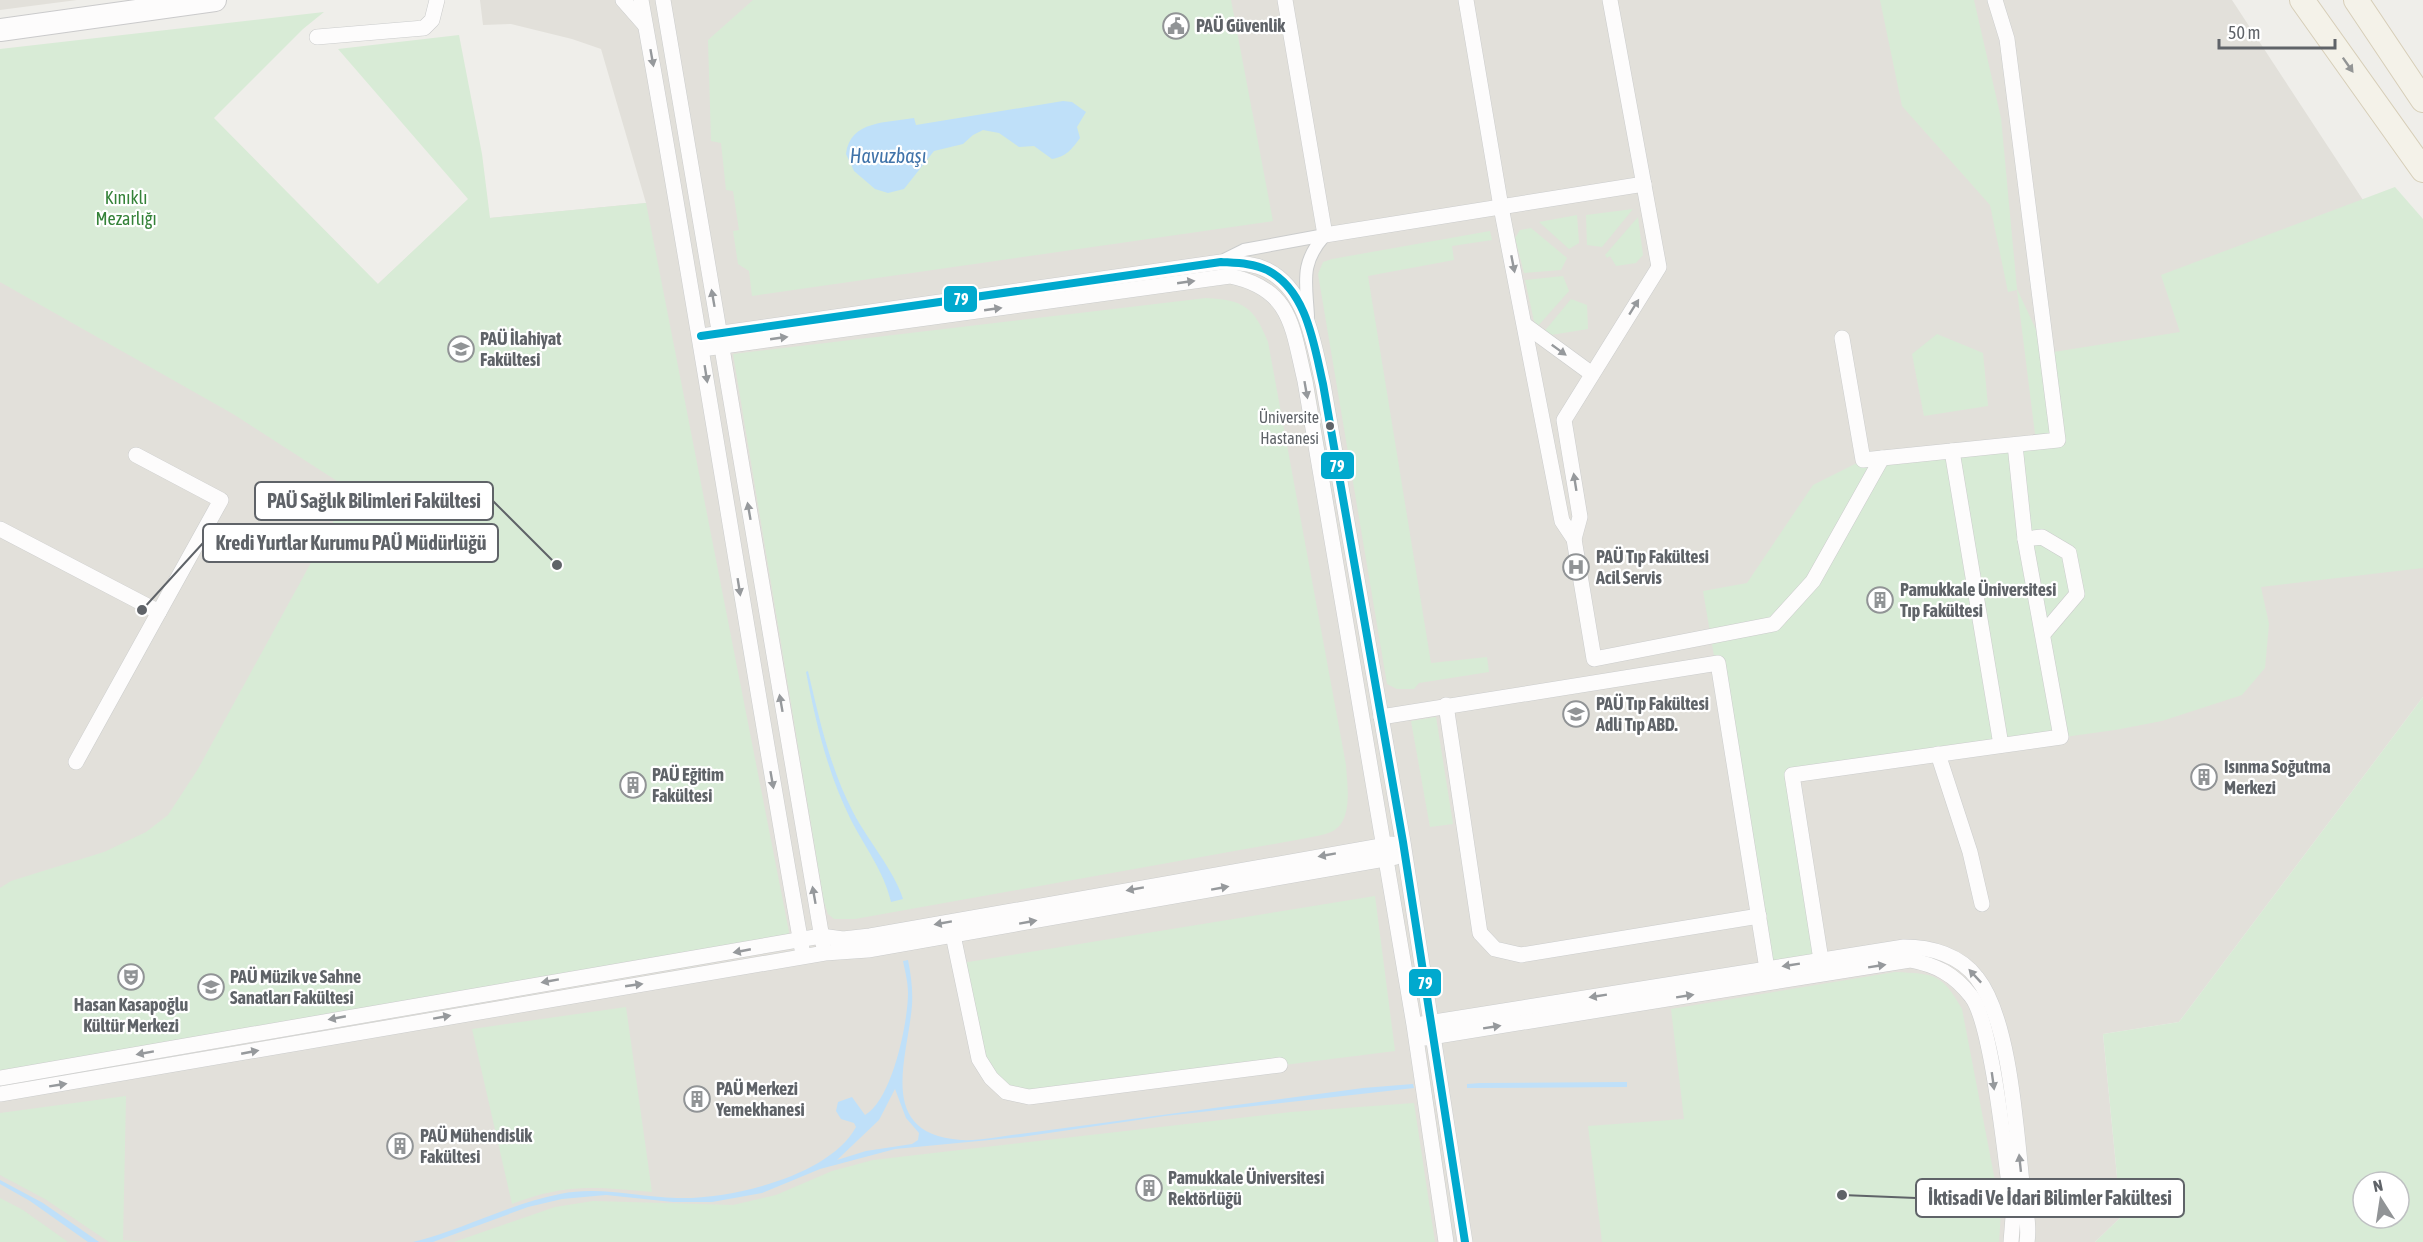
<svg xmlns="http://www.w3.org/2000/svg" width="2423" height="1242" font-family="'Asap Condensed',sans-serif">
<style>
.education{fill:#e2e0da}
.green{fill:#d8ebd6;fill-rule:evenodd}
.water{fill:#bfe0f9;fill-rule:evenodd}
.lines{fill:none;stroke-linecap:round;stroke-linejoin:round}
.pedestrian-casing{stroke:#cbcccc;stroke-width:14}
.minor-casing{stroke:#cbcccc;stroke-width:16}
.secondary-casing{stroke:#cacacb;stroke-width:24}
.primary-casing{stroke:#d7ceb8;stroke-width:26}
.pedestrian{stroke:#fdfcfc;stroke-width:12}
.minor{stroke:#fdfcfc;stroke-width:15}
.secondary{stroke:#fdfcfc;stroke-width:22}
.primary{stroke:#f4f2e9;stroke-width:24}
.bus-1-casing{stroke:#fff;stroke-width:12}
.bus-1{stroke:#00a9ce;stroke-width:8}
.oneway{fill:#96999c}
.oneway2{fill:#939595}
.bus-dot{fill:#5f6368;stroke:#fff;stroke-width:2}
.labels{text-anchor:middle;stroke-width:4.5;stroke-linejoin:round;paint-order:stroke}
.bus-label{font-size:16px;fill:#5f6368;stroke:#fff;text-anchor:end}
.poi-label{font-size:18px;font-weight:bold;fill:#5f6368;stroke:#fff;text-anchor:start}
.park-label{font-size:18px;fill:#348238;stroke:#fff}
.water-label{font-size:20px;font-style:italic;fill:#4174aa;stroke:#fff}
.leader{fill:none;stroke:#5f6368;stroke-width:2}
.callout-dot{fill:#5f6368;stroke:#fff;stroke-width:2}
.callout{fill:#fff;stroke:#5f6368;stroke-width:2}
.callout-label{font-size:20px;text-anchor:middle;font-weight:bold;fill:#5f6368}
.line-badge{stroke:#fff;stroke-width:2}
.badge-label{font-size:16px;text-anchor:middle;font-weight:bold;fill:#fff}
</style>
<rect width="100%" height="100%" fill="#efeeea"/>
<g class="education">
<polygon points="0,0 77,0 0,10"/>
<polygon points="480,0 2232,0 2363,200 2423,387 2423,697 2179,1022 2103,1034 2121,1217 2095,1242 0,1242 0,281 378,284 468,200 490,218 646,203 601,49 572,39 511,24 483,25"/>
</g>
<g class="green">
<polygon points="753,0 1231,0 1273,221 752,296 749,271 738,264 733,231 739,230 733,191 726,190 721,143 711,141 708,40"/>
<polygon points="1880,0 1974,0 2001,118 2017,289 2047,353 2180,332 2161,275 2395,187 2423,219 2423,568 2261,587 2269,624 2265,668 2242,695 2162,721 2115,730 1793,775 1821,960 1767,969 1703,591 1747,583 1813,485 1863,460 2036,442 2017,290 2008,292 1990,205 1902,106"/>
<polygon points="324,12 303,29 214,118 378,284 468,199 338,49 459,35 482,154 490,218 646,203 790,937 0,1074 0,888 11,881 104,852 146,832 168,815 198,769 342,506 337,481 233,414 0,282 0,49"/>
<polygon points="1633,209 1602,247 1587,245 1586,215"/>
<polygon points="1577,215 1579,243 1569,249 1539,222"/>
<polygon points="1638,217 1643,255 1636,263 1616,266 1610,256 1607,258 1605,255"/>
<polygon points="1531,228 1567,258 1561,270 1524,273 1515,238 1520,230"/>
<polygon points="1490,231 1492,240 1452,246 1454,260 1368,276 1431,663 1487,657 1489,672 1419,683 1414,689 1397,689 1387,684 1318,274 1323,262 1332,259"/>
<polygon points="1563,276 1569,291 1538,326 1534,321 1525,280"/>
<path d="M1206,298C1244,300 1254,307 1268,342L1346,765C1347,784 1354,822 1331,832C1324,835 1315,836 1307,838L855,919H834L828,914L824,902L733,354Z"/>
<polygon points="1571,299 1587,305 1588,329 1551,335 1543,333"/>
<polygon points="1937,334 1983,353 1988,406 1924,416 1912,354"/>
<path d="M2423,697V1242H2095L2121,1217L2103,1034L2179,1022ZM2363,1182H2399V1218H2363Z"/>
<polygon points="1436,717 1453,824 1430,827 1411,721"/>
<polygon points="1375,896 1395,1051 1029,1097 991,1078 962,963"/>
<path d="M1895,972C1934,974 1942,973 1962,1009L2001,1212L1999,1242H1602L1588,1126L1684,1119L1671,1009Z"/>
<path d="M626,1007L652,1192C595,1187 567,1183 512,1204L472,1029Z"/>
<polygon points="126,1096 123,1240 146,1242 109,1242 45,1199 0,1175 0,1113"/>
<polygon points="1414,1103 1435,1242 454,1242 555,1207 593,1201 733,1205 776,1195 832,1171 873,1160 1291,1112"/>
<polygon points="0,1198 23,1210 68,1242 0,1242"/>
</g>
<g class="water">
<path d="M1063,101L1072,102L1086,112L1077,127L1080,138C1071,150 1067,156 1052,159L1034,146L1019,147L999,133L983,130L973,135L963,144L934,151L904,189L888,193L875,189L854,171L846,154C850,120 887,123 914,118L916,125Z"/>
<path d="M808,671C819,718 830,768 853,812C867,839 895,872 903,899L891,902C884,871 864,846 850,818C827,771 816,723 806,672Z"/>
<path d="M908,960C911,975 913,990 912,1005C908,1058 875,1134 961,1140C980,1141 1001,1136 1020,1134L1363,1088L1413,1084L1414,1088L1165,1116L1021,1137L895,1149L820,1169L762,1193L712,1202H673L606,1195L562,1199L528,1207L433,1242H413C463,1230 509,1204 560,1194C600,1186 637,1197 677,1198C729,1200 830,1176 856,1127L854,1123L841,1119L836,1111L838,1102L852,1097L865,1115C892,1100 908,1023 908,993C908,982 905,971 903,961ZM895,1089L906,1118L919,1133L918,1140L912,1144L866,1151L837,1160L879,1120Z"/>
<polygon points="1627,1082 1627,1087 1467,1088 1467,1084 1480,1083"/>
<polygon points="0,1180 43,1203 99,1242 88,1242 30,1201 0,1184"/>
</g>
<g class="lines">
<g class="pedestrian-casing">
<g id="pedestrian">
<polyline points="1220,262 1244,250 1325,235"/>
<path d="M1308,316C1306,281 1300,263 1325,235"/>
</g>
</g>
<g class="minor-casing">
<g id="minor">
<polyline points="623,0 645,25"/>
<path d="M641,0C698,316 746,633 802,949"/>
<polyline points="663,0 823,944"/>
<polyline points="1285,0 1325,235 1644,184"/>
<polyline points="1466,0 1501,207 1562,521 1574,539 1594,659 1774,624 1813,581 1882,458"/>
<polyline points="317,37 424,28 432,20 437,0"/>
<polyline points="1525,325 1592,374"/>
<path d="M701,336L1221,262C1236,263 1253,263 1267,270C1307,290 1314,345 1323,384L1403,842L1465,1242"/>
<polyline points="1842,338 1863,460 2058,440 2007,39 1995,0"/>
<path d="M702,349L1230,276C1292,289 1292,327 1305,381L1414,1025L1446,1242"/>
<polyline points="1952,451 2001,745"/>
<polyline points="0,529 159,612"/>
<polyline points="1574,539 1580,517 1564,420 1659,267 1610,0"/>
<polyline points="2025,539 2042,537 2069,553 2077,594 2044,633"/>
<polyline points="1446,705 1480,933 1495,949 1521,955 1759,916"/>
<polyline points="1381,717 1718,663 1767,969"/>
<polyline points="1938,754 1970,852 1982,904"/>
<polyline points="76,762 221,500 136,455"/>
<polyline points="953,935 979,1059 991,1078 1006,1092 1029,1097 1280,1065"/>
<polyline points="1821,960 1792,775 2061,737 2025,539 2015,445"/>
<path d="M1422,1024L1904,947C1931,947 1960,955 1977,978C2010,1020 2016,1128 2022,1183C2024,1201 2030,1224 2027,1242"/>
<path d="M1425,1038L1910,960C1936,965 1954,974 1971,996C1993,1023 2007,1174 2013,1217L2011,1242"/>
<polyline points="0,1078 821,936 843,939 870,936 1392,844"/>
<polyline points="0,1094 825,953 868,950 1396,857"/>
</g>
</g>
<g class="secondary-casing">
<polyline id="secondary" points="0,30 215,0"/>
</g>
<g class="primary-casing">
<g id="primary">
<polyline points="2302,0 2423,170"/>
<polyline points="2356,0 2423,100"/>
</g>
</g>
<use href="#pedestrian" class="pedestrian"/>
<use href="#minor" class="minor"/>
<use href="#secondary" class="secondary"/>
<use href="#primary" class="primary"/>
<g class="bus-1-casing">
<path id="bus-1" d="M701,336L1221,262C1236,263 1253,263 1267,270C1307,290 1314,345 1323,384L1403,842L1465,1242"/>
</g>
<use href="#bus-1" class="bus-1"/>
</g>
<defs><path id="oneway-solid" d="M-6-.8H1V-3.2L6.5 0L1 3.2V.8H-6Z" transform="scale(1.5)"/></defs>
<g class="oneway">
<use href="#oneway-solid" transform="translate(652 58) rotate(80)"/>
<use href="#oneway-solid" transform="translate(1513 264) rotate(79)"/>
<use href="#oneway-solid" transform="translate(1186 282) rotate(-8)"/>
<use href="#oneway-solid" transform="translate(713 298) rotate(-100)"/>
<use href="#oneway-solid" transform="translate(1634 307) rotate(-58)"/>
<use href="#oneway-solid" transform="translate(993 309) rotate(-8)"/>
<use href="#oneway-solid" transform="translate(779 338) rotate(-8)"/>
<use href="#oneway-solid" transform="translate(1559 350) rotate(36)"/>
<use href="#oneway-solid" transform="translate(706 374) rotate(81)"/>
<use href="#oneway-solid" transform="translate(1306 390) rotate(80)"/>
<use href="#oneway-solid" transform="translate(1575 482) rotate(-99)"/>
<use href="#oneway-solid" transform="translate(749 511) rotate(-100)"/>
<use href="#oneway-solid" transform="translate(739 587) rotate(81)"/>
<use href="#oneway-solid" transform="translate(781 703) rotate(-100)"/>
<use href="#oneway-solid" transform="translate(772 780) rotate(80)"/>
<use href="#oneway-solid" transform="translate(1327 855) rotate(170)"/>
<use href="#oneway-solid" transform="translate(1220 888) rotate(-10)"/>
<use href="#oneway-solid" transform="translate(1135 889) rotate(170)"/>
<use href="#oneway-solid" transform="translate(814 895) rotate(-100)"/>
<use href="#oneway-solid" transform="translate(1028 922) rotate(-10)"/>
<use href="#oneway-solid" transform="translate(943 923) rotate(170)"/>
<use href="#oneway-solid" transform="translate(742 951) rotate(169)"/>
<use href="#oneway-solid" transform="translate(1791 965) rotate(171)"/>
<use href="#oneway-solid" transform="translate(1877 966) rotate(-9)"/>
<use href="#oneway-solid" transform="translate(1975 976) rotate(-133)"/>
<use href="#oneway-solid" transform="translate(550 981) rotate(170)"/>
<use href="#oneway-solid" transform="translate(634 985) rotate(-8)"/>
<use href="#oneway-solid" transform="translate(1598 996) rotate(171)"/>
<use href="#oneway-solid" transform="translate(1685 996) rotate(-9)"/>
<use href="#oneway-solid" transform="translate(442 1017) rotate(-10)"/>
<use href="#oneway-solid" transform="translate(337 1018) rotate(169)"/>
<use href="#oneway-solid" transform="translate(1492 1027) rotate(-9)"/>
<use href="#oneway-solid" transform="translate(250 1052) rotate(-11)"/>
<use href="#oneway-solid" transform="translate(145 1053) rotate(170)"/>
<use href="#oneway-solid" transform="translate(1993 1081) rotate(82)"/>
<use href="#oneway-solid" transform="translate(58 1085) rotate(-9)"/>
<use href="#oneway-solid" transform="translate(2020 1163) rotate(-96)"/>
</g>
<use class="oneway2" href="#oneway-solid" transform="translate(2348 65) rotate(55)"/>
<defs>
<g id="civic-ring" transform="scale(1.35)"><circle r="9.5" fill="#fff" stroke="#919496" stroke-width="1.5"/><path d="M-.6-6.5H3V-4.5H.6V-3L4-1V1h2V6H-6V1h2V-1L-.6-3ZM-1.2 2.5V6h2.4V2.5Z" fill="#919496"/></g>
<g id="school-ring" transform="scale(1.35)"><circle r="9.5" fill="#fff" stroke="#919496" stroke-width="1.5"/><path d="M0-5L7-2L0 1L-7-2ZM-4 1L0 2.5L4 1V4Q0 6-4 4Z" fill="#919496"/></g>
<g id="hospital-ring" transform="scale(1.35)"><circle r="9.5" fill="#fff" stroke="#919496" stroke-width="1.5"/><path d="M-5-5h3v3.5h4V-5h3V5h-3V1.5h-4V5h-3Z" fill="#919496"/></g>
<g id="building-ring" transform="scale(1.35)"><circle r="9.5" fill="#fff" stroke="#919496" stroke-width="1.5"/><path d="M-4-6H4V6H1V3H-1V6H-4ZM-2.5-4.3h1.7v1.8h-1.7ZM.8-4.3h1.7v1.8H.8ZM-2.5-1h1.7V.8h-1.7ZM.8-1h1.7V.8H.8Z" fill="#919496"/></g>
<g id="university-ring" transform="scale(1.35)"><circle r="9.5" fill="#fff" stroke="#919496" stroke-width="1.5"/><path d="M0-5L7-2L0 1L-7-2ZM-4 1L0 2.5L4 1V4Q0 6-4 4Z" fill="#919496"/></g>
<g id="theatre-ring" transform="scale(1.35)"><circle r="9.5" fill="#fff" stroke="#919496" stroke-width="1.5"/><path d="M-5-5.5Q0-4 5-5.5V0Q5 5 0 6Q-5 5-5 0ZM-3.3-2.5H-1v1.5H-3.3ZM1-2.5H3.3v1.5H1ZM-2.8 1Q0 5.5 2.8 1Z" fill="#919496"/></g>
</defs>
<g fill-rule="evenodd">
<use href="#civic-ring" x="1176" y="26"/>
<use href="#school-ring" x="461" y="349"/>
<use href="#hospital-ring" x="1576" y="567"/>
<use href="#building-ring" x="1880" y="600"/>
<use href="#university-ring" x="1576" y="714"/>
<use href="#building-ring" x="2204" y="777"/>
<use href="#building-ring" x="633" y="785"/>
<use href="#theatre-ring" x="131" y="977"/>
<use href="#university-ring" x="211" y="987"/>
<use href="#building-ring" x="697" y="1099"/>
<use href="#building-ring" x="400" y="1146"/>
<use href="#building-ring" x="1149" y="1188"/>
</g>
<circle class="bus-dot" cx="1330" cy="426" r="5"/>
<g class="labels">
<g class="bus-label">
<text x="1319" y="423">Üniversite<tspan x="1319" dy="21">Hastanesi</tspan></text>
</g>
<g class="poi-label">
<text x="1196" y="32">PAÜ Güvenlik</text>
<text x="480" y="345">PAÜ İlahiyat<tspan x="480" dy="21">Fakültesi</tspan></text>
<text x="1596" y="563">PAÜ Tıp Fakültesi<tspan x="1596" dy="21">Acil Servis</tspan></text>
<text x="1900" y="596">Pamukkale Üniversitesi<tspan x="1900" dy="21">Tıp Fakültesi</tspan></text>
<text x="1596" y="710">PAÜ Tıp Fakültesi<tspan x="1596" dy="21">Adli Tıp ABD.</tspan></text>
<text x="2224" y="773">Isınma Soğutma<tspan x="2224" dy="21">Merkezi</tspan></text>
<text x="652" y="781">PAÜ Eğitim<tspan x="652" dy="21">Fakültesi</tspan></text>
<text x="230" y="983">PAÜ Müzik ve Sahne<tspan x="230" dy="21">Sanatları Fakültesi</tspan></text>
<text x="131" y="1011" text-anchor="middle">Hasan Kasapoğlu<tspan x="131" dy="21">Kültür Merkezi</tspan></text>
<text x="716" y="1095">PAÜ Merkezi<tspan x="716" dy="21">Yemekhanesi</tspan></text>
<text x="420" y="1142">PAÜ Mühendislik<tspan x="420" dy="21">Fakültesi</tspan></text>
<text x="1168" y="1184">Pamukkale Üniversitesi<tspan x="1168" dy="21">Rektörlüğü</tspan></text>
</g>
<g class="park-label">
<text x="126" y="204">Kınıklı<tspan x="126" dy="21">Mezarlığı</tspan></text>
</g>
<g class="water-label">
<text x="888" y="163">Havuzbaşı</text>
</g>
</g>
<path class="leader" d="M557 565L493 501M142 610L203 543M1842 1195L1916 1198"/>
<g class="callout-dot">
<circle cx="557" cy="565" r="6"/>
<circle cx="142" cy="610" r="6"/>
<circle cx="1842" cy="1195" r="6"/>
</g>
<g class="callout">
<rect x="255" y="482" width="238" height="38" rx="6"/>
<rect x="203" y="524" width="295" height="38" rx="6"/>
<rect x="1916" y="1179" width="268" height="38" rx="6"/>
</g>
<g class="callout-label">
<text x="374" y="508">PAÜ Sağlık Bilimleri Fakültesi</text>
<text x="351" y="550">Kredi Yurtlar Kurumu PAÜ Müdürlüğü</text>
<text x="2050" y="1205">İktisadi Ve İdari Bilimler Fakültesi</text>
</g>
<g class="line-badge">
<rect x="943" y="285" width="35" height="28" rx="6" fill="#00a9ce"/>
<rect x="1320" y="451" width="35" height="29" rx="6" fill="#00a9ce"/>
<rect x="1408" y="968" width="34" height="29" rx="6" fill="#00a9ce"/>
</g>
<g class="badge-label">
<text x="961" y="305">79</text>
<text x="1337" y="472">79</text>
<text x="1425" y="989">79</text>
</g>
<g transform="translate(2381 1200) rotate(348)"><circle r="28" fill="#ffffff" stroke="#bfc1c3" stroke-width="1.5"/>
<path d="M0-4.5L10 22L0 15L-10 22Z" fill="#919496"/>
<text y="-9" font-size="16" font-weight="bold" text-anchor="middle" fill="#5f6368">N</text>
</g>
<path d="M2219 39v9h116v-9" fill="none" stroke="#5f6368" stroke-width="3"/>
<text x="2228" y="39" font-size="18" fill="#5f6368" stroke="#ffffff" stroke-width="4.5" paint-order="stroke">50 m</text>
</svg>
